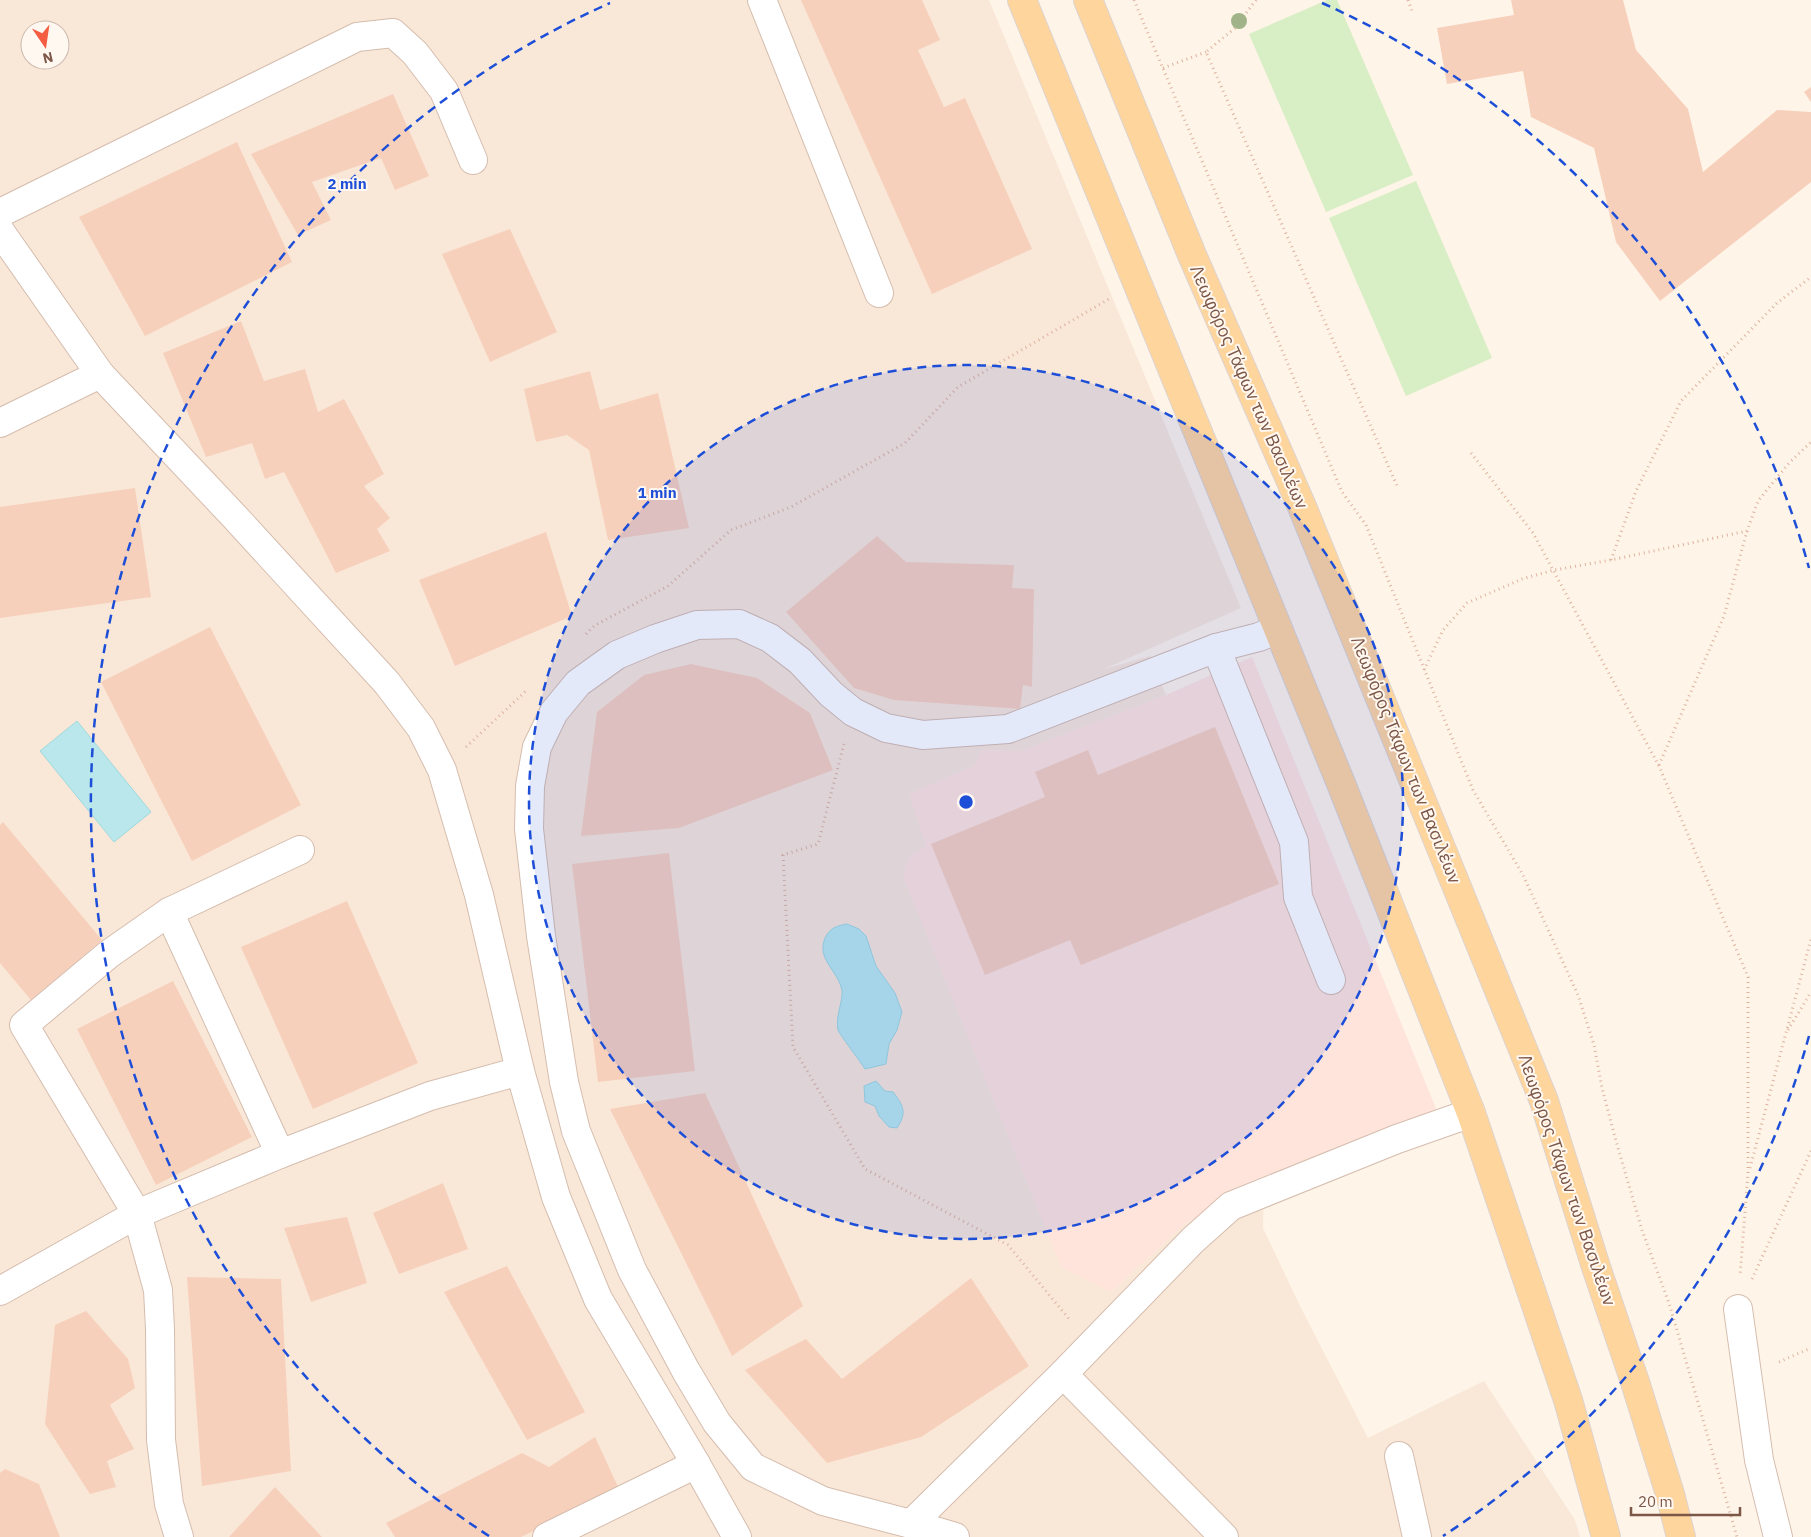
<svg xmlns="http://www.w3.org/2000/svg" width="1811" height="1537" font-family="'IBM Plex Sans',sans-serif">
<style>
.residential{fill:#f9e8d8;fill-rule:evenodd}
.commercial{fill:#ffe4db}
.green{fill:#d8eec4}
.water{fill:#b9e7eb;stroke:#9ed8de}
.building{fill:#f7d0bc}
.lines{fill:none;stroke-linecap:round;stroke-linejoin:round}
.minor-casing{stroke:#d5bdae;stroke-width:30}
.major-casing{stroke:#ddd3cf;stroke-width:30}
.path{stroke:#ddb39e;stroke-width:3;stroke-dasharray:1 4;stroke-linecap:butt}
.minor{stroke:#fff;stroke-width:28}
.major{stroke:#ffd59e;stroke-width:28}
.tree{fill:#a0b389}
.ring{fill:none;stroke:#1d4ed8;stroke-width:2.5;stroke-dasharray:9 6}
.labels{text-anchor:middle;stroke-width:4;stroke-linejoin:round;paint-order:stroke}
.street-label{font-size:18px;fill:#7c5748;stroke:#fff8f0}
.centre{fill:#1d4ed8;stroke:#fff8f0;stroke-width:2.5}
.ring-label{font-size:15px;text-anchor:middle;font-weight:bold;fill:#1d4ed8;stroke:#fff8f0;stroke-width:4;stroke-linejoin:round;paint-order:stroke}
</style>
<rect width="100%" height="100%" fill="#fef4e8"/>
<path class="residential" d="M0,0H989L1241,608L1104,669L1150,656L1166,695L1020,751L982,750L975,765L910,794L926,846L908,858L1111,1292L1185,1224L1264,1180L1263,1228L1300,1306L1368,1438L1484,1381L1575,1520L1580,1537H0ZM30,30H60V60H30Z"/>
<polygon class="commercial" points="1252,657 1437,1111 1264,1180 1185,1224 1111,1292 1061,1267 903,877 908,858 926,846 909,794 975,765 981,750 1020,751 1166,695"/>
<g class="green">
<polygon points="1327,0 1337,0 1413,175 1326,212 1249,34"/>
<polygon points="1416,181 1492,358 1406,396 1329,218"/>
</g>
<g class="water">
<polygon points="77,721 151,812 114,842 40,751"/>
<path d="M847,924L859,929L866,936L876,966L895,993L902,1012L897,1030L889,1044L886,1064L865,1069C860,1061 840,1035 838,1030C835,1017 843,1002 842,991C839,971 816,960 825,938C830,928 836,926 847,924Z"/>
<path d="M876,1081L885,1091L893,1092C904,1106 907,1113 897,1128L889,1127L879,1116L875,1106L865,1102L864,1086Z"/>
</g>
<g class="building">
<polygon points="801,0 922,0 940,40 918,50 944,107 965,98 1032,249 932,294"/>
<polygon points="1511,0 1623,0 1636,50 1688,109 1703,172 1777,110 1811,112 1811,182 1660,301 1616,242 1594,148 1531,117 1523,71 1447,84 1437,28 1514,15"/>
<polygon points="1811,87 1811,102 1804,92"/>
<polygon points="393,94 429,176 395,190 381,158 312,182 331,220 298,235 251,154"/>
<polygon points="237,142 292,262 145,336 79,217"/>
<polygon points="510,229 557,332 490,362 442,254"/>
<polygon points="241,321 264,381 305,369 318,412 344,399 384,474 364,486 390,518 377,529 390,551 336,573 284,472 265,479 252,443 206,457 163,353"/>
<polygon points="590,371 600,410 658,393 689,528 608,540 589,450 567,435 536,442 524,389"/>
<polygon points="135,488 151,597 0,618 0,507"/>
<polygon points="546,532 572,616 455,666 419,580"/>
<polygon points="877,536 906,562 1014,565 1012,588 1034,589 1032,687 1023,685 1020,709 894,700 854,688 786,612"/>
<polygon points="210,627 301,805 192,861 101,682"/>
<polygon points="691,664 757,678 810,713 833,770 679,828 581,836 597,712 644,675"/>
<polygon points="1215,727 1279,884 1081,965 1070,940 985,975 931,844 1045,797 1035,772 1088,750 1098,775"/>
<polygon points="3,822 102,940 31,1000 0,963 0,825"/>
<polygon points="669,853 695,1071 598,1082 572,864"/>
<polygon points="347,901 418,1063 313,1109 241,947"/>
<polygon points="173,981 252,1137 156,1185 77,1029"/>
<polygon points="705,1093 803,1306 732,1356 610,1109"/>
<polygon points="443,1183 468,1249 399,1274 373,1213"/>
<polygon points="347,1217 367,1283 311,1302 284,1228"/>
<polygon points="507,1266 585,1412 527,1440 444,1292"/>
<polygon points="187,1277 281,1279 291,1471 202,1486"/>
<polygon points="971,1278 1029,1366 921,1437 827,1463 745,1370 806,1339 842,1379"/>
<polygon points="86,1311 128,1359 135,1388 110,1405 134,1449 107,1461 116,1487 90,1494 45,1424 55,1325"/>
<polygon points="595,1437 619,1489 521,1537 395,1537 386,1523 522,1453 549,1467"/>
<polygon points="5,1469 39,1484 60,1537 0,1537 0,1473"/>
<polygon points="275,1487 322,1537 229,1537"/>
</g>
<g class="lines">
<g class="minor-casing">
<g id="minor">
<polyline points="762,0 879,293"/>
<polyline points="0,213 357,37 393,33 415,53 444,91 473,160"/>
<polyline points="0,231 100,374 233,515 387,683 421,728 442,770 479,895 520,1071 556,1197 598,1299 696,1464 737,1537"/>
<polyline points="0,423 100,374"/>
<polyline points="1216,648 1294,842 1298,897 1331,980"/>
<polyline points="169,912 280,1154"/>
<polyline points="0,1291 137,1214 280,1154 430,1096 520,1071"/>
<polyline points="1738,1309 1759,1460 1778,1537"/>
<polyline points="1063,1374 1224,1537"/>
<polyline points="1399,1456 1417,1537"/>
<polyline points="911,1524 1063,1374 1193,1240 1231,1206 1397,1139 1471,1113"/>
<polyline points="179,1537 169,1504 161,1440 160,1329 158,1290 137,1214 24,1025 109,954 169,912 300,850"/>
<polyline points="547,1537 696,1464"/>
<polyline points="955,1537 911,1524 823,1501 753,1467 717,1423 686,1371 632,1270 576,1131 564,1082 541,936 529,829 530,786 537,747 554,712 578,683 617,655 655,639 697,625 739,624 770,638 800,661 831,694 853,712 886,728 923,735 1008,729 1216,648 1259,637 1278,629"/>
</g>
</g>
<g class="major-casing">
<g id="major">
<polyline points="1022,0 1342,786 1471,1113 1568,1400 1606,1537"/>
<polyline points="1088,0 1192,255 1303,509 1544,1101 1596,1267 1635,1382 1670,1494 1681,1537"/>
</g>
</g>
<g class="path">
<polyline points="1134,0 1342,492 1366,525 1473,790 1523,875 1578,995 1594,1045 1602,1088 1616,1141 1642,1230 1670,1306 1737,1537"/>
<polyline points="1256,0 1235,28 1206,52 1398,488"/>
<polyline points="1408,0 1412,11"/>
<polyline points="1163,68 1206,52"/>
<polyline points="1471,453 1533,533 1659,766 1748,977 1748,1173 1740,1276"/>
<polyline points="1611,560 1636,491 1681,401 1777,303 1811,277"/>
<polyline points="586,634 594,626 668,586 731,530 791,507 905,443 958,387 1109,299"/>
<polyline points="1424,670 1443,630 1467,603 1522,579 1554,570 1611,560 1747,531 1758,501 1789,463 1811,442"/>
<polyline points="844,744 818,844 783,855 793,1047 865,1169 1008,1245 1069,1319"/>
<polyline points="466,747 527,690"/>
<polyline points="1659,765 1724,616 1747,531"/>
<polyline points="1788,1030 1811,992"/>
<polyline points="1750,1168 1811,939"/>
<polyline points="1752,1279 1811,1151"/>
<polyline points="1779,1362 1811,1348"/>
</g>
<use href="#minor" class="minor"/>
<use href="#major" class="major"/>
</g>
<circle class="tree" cx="1239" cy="21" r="8"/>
<circle cx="966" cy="802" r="437" fill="#1d4ed8" fill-opacity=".12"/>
<g class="ring">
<circle cx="966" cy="802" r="437"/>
<path d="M1809 1036A875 875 0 0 1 1443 1536M489 1536A875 875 0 0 1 610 3M1322 3A875 875 0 0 1 1809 568"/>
</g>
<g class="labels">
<g class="street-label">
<text transform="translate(1249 387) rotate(66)" y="6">Λεωφόρος Τάφων των Βασιλέων</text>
<text transform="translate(1406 760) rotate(68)" y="6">Λεωφόρος Τάφων των Βασιλέων</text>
<text transform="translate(1567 1180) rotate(71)" y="6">Λεωφόρος Τάφων των Βασιλέων</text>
</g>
</g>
<circle cx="966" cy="802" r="8" class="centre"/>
<g class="ring-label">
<text x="347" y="189">2 min</text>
<text x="657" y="498">1 min</text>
</g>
<g transform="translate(45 45) rotate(167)"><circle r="24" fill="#fff8f0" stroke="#cbb8ad"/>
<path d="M0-4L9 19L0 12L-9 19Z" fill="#f45d41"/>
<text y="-8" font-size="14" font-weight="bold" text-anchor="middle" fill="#7c5748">N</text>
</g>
<path d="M1631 1507v8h109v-8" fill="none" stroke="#7c5748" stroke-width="2.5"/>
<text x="1638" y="1507" font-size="15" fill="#7c5748" stroke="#fff8f0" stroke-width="4" paint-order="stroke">20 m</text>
</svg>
